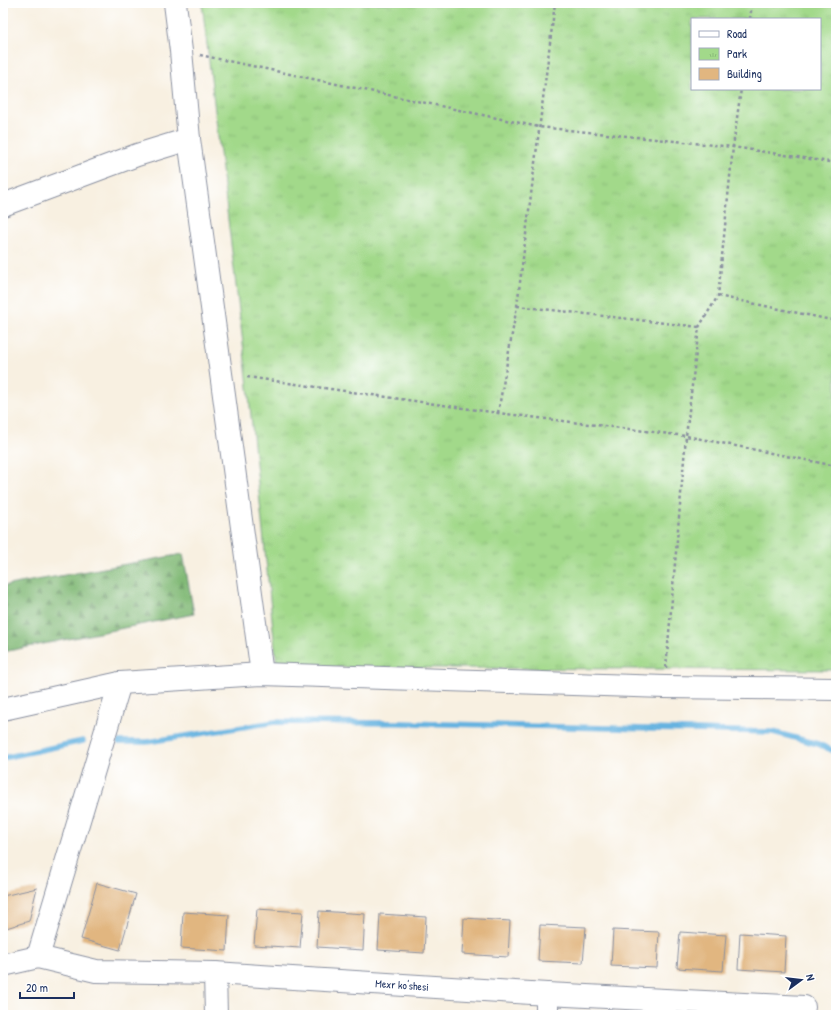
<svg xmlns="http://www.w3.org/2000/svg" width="839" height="1018" font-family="'Patrick Hand',sans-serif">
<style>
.forest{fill:url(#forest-firs);stroke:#4e746a}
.park{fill:url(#park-tufts);stroke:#5e8474;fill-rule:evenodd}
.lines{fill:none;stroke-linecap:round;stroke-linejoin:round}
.stream{stroke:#66b3e0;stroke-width:5.5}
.building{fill:#e1b680}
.minor-casing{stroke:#8a90a0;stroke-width:24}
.path{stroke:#8a90a0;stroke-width:2.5;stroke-dasharray:3 3;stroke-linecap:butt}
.minor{stroke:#fff;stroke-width:22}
.labels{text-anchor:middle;stroke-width:4;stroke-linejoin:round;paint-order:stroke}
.street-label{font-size:11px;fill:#1b2f5e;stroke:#fff}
</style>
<defs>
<pattern id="forest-firs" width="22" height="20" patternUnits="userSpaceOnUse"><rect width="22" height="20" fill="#81b976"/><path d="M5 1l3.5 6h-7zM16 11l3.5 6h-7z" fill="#699764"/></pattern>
<pattern id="park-tufts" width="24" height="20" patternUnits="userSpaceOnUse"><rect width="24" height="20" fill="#a2d98a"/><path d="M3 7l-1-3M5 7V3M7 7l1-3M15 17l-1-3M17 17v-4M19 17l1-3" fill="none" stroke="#8bbb7a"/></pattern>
</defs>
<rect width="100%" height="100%" fill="#fff"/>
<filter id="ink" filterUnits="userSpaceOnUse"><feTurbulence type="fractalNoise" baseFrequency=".025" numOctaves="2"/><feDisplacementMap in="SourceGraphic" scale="8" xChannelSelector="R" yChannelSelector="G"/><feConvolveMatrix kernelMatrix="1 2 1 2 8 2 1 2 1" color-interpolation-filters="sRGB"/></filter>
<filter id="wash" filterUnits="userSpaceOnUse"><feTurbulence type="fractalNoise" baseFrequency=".012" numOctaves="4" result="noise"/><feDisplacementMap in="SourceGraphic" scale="16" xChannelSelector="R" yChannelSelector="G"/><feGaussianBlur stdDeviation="0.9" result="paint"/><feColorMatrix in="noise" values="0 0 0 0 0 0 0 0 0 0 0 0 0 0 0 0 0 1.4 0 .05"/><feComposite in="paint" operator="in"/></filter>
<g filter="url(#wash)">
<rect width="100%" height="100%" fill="#f8f0e1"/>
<polygon class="forest" points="183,554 194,614 3,652 3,586"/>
<path class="park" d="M202,3H836V670L277,667L247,377ZM692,19H820V89H692Z"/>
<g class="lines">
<g class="stream">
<polyline points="119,742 147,742 275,722 403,723 773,732 818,744 836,752"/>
<polyline points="3,758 83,741"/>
</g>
</g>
<g id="blocks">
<g class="building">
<polygon points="97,883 136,894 120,950 81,939"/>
<polygon points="37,888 29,921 3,929 3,896"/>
<polygon points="257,909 303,912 300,948 254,945"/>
<polygon points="319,911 365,914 363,950 317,947"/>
<polygon points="183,912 229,915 227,951 181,948"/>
<polygon points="380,914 426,917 424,953 378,950"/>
<polygon points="464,918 510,921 508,957 462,954"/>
<polygon points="540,925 586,927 583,963 538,961"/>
<polygon points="613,930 659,932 657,968 611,966"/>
<polygon points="680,932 726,935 723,971 677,968"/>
<polygon points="740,933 786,936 784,972 738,969"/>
</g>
</g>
</g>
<g filter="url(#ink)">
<use href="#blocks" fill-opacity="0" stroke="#8a90a0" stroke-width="1"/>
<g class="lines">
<g class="minor-casing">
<g id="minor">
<polyline points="175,3 181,51 189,139 262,674"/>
<polyline points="3,205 137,155 189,139"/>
<polyline points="3,709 120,683 262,674 665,687 836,689"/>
<polyline points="38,957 120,683"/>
<polyline points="3,965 38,957 96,971 215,973 547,994 804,1007"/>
<polyline points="215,973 216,1015"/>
<polyline points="547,994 547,1015"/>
</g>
</g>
<g class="path">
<polyline points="750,19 752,3"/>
<polyline points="200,55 539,127 733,147 836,163"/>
<polyline points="718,296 836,321"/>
<polyline points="517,306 699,327"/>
<polyline points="247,377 498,413 686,436 836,466"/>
<polyline points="498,413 517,306 555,3"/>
<polyline points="666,668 686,436 699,327 718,296 733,147 741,89"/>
</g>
<use href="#minor" class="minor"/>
</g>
</g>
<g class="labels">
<g class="street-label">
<text transform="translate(402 985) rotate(4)" y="4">Mexr ko'shesi</text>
</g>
</g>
<rect width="839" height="1018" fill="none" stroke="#fff" stroke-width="16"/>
<rect x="691" y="18" width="130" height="72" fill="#ffffff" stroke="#a4acbf"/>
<rect x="699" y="31" width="20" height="6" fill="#ffffff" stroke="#a4acbf"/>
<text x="727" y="38" font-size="12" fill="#1b2f5e">Road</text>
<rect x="699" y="48" width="20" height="12" fill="url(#park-tufts)" stroke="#a4acbf"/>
<text x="727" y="58" font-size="12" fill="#1b2f5e">Park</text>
<rect x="699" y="68" width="20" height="12" fill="#e1b680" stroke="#a4acbf"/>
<text x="727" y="78" font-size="12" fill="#1b2f5e">Building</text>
<g transform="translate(801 980) rotate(75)" stroke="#ffffff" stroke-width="3" paint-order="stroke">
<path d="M0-3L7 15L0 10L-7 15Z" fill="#1b2f5e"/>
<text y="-6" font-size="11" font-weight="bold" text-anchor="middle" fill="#1b2f5e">N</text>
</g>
<path d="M20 992v6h54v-6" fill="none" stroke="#1b2f5e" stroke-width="2"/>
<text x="26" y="992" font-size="12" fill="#1b2f5e" stroke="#ffffff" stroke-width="3" paint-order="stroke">20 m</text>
</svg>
